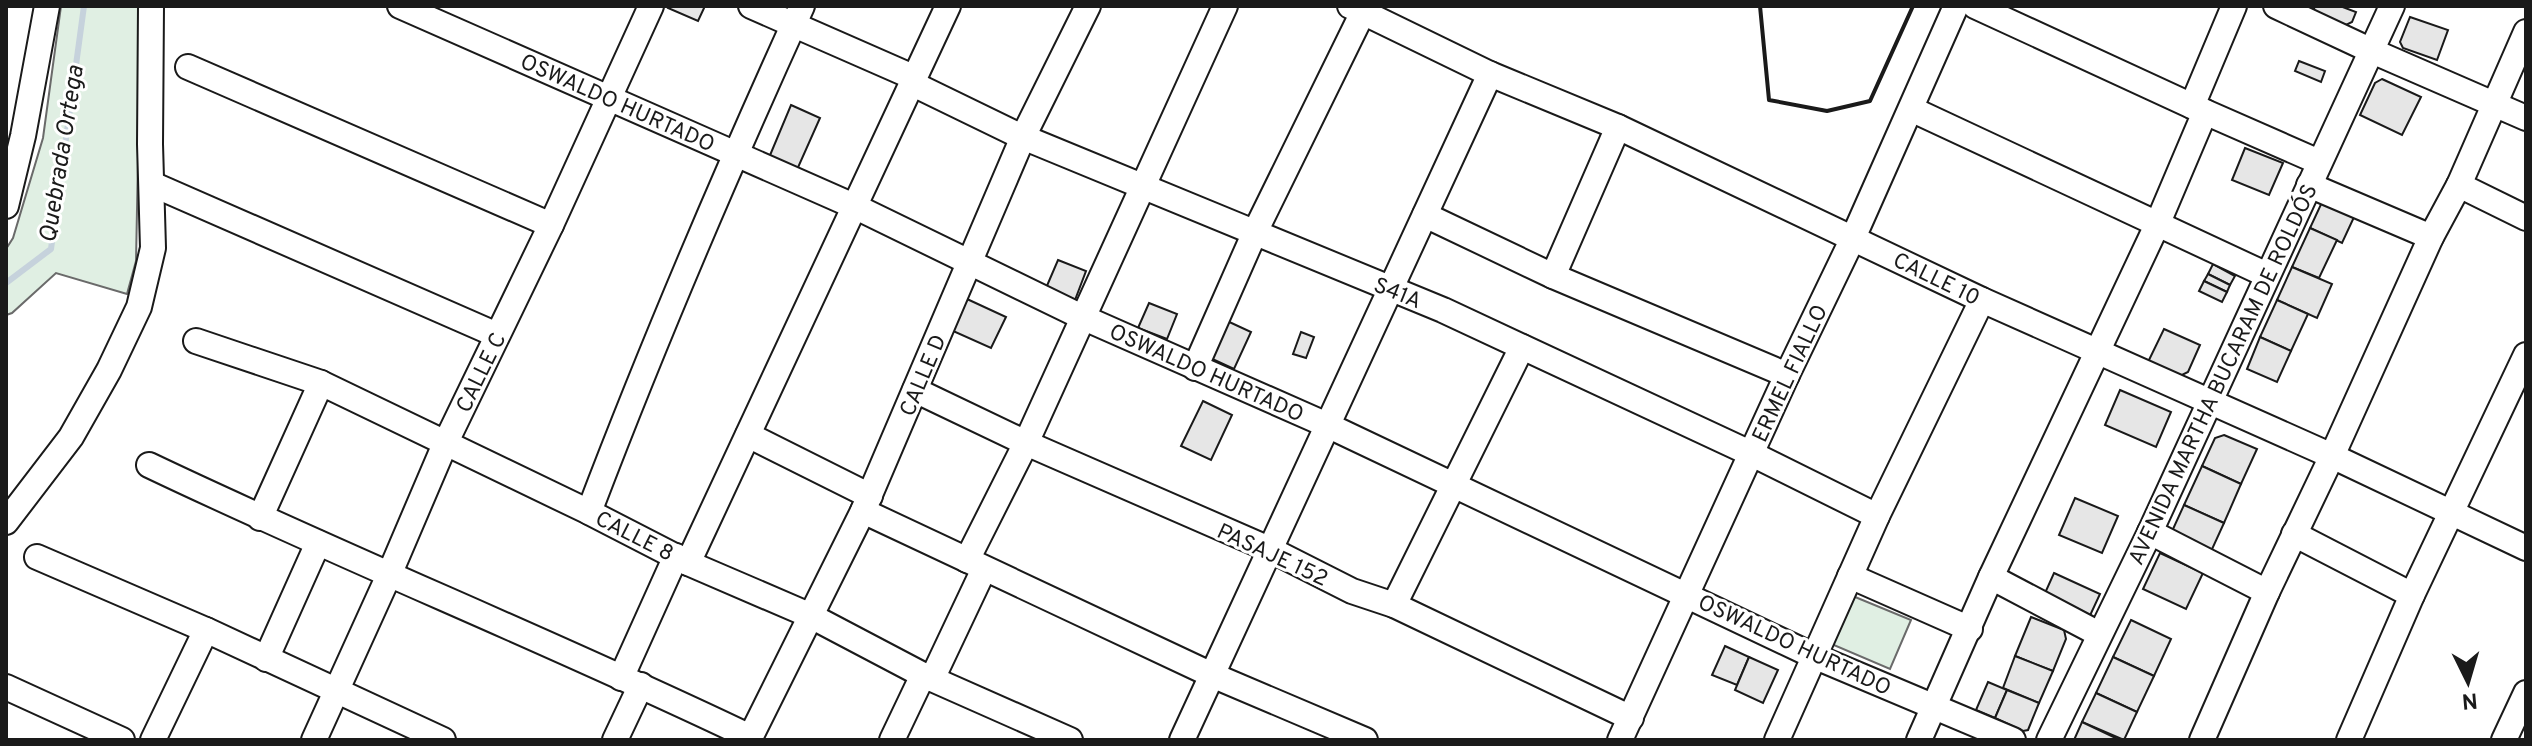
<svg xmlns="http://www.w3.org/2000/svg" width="2532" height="746" font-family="Overpass,sans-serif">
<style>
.green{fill:#e0efe3;stroke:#6a6a6a;stroke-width:2}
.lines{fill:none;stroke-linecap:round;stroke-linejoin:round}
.stream{stroke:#c6d2dc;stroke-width:6}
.building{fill:#e6e6e6;stroke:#1a1a1a;stroke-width:2}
.minor-casing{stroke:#1a1a1a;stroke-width:28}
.minor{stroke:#fff;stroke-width:24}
.wall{stroke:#1a1a1a;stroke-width:4}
.labels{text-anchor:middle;stroke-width:6;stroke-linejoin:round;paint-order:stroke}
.street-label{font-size:22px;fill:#1a1a1a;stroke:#fff}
.water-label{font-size:24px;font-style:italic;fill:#1a1a1a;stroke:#fff}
</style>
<rect width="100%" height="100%" fill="#fff"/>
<g class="green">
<polygon points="61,6 141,6 136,261 127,294 56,273 12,313 6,315 6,249 13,238 43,138"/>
<polygon points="1843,592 1911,620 1890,669 1822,640"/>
</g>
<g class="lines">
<polyline class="stream" points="6,283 51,249 84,6"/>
</g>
<g class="building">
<polygon points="669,6 705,6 698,21 668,8"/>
<polygon points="2315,6 2340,6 2356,12 2352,22 2346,25 2313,12"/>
<polygon points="2410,17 2448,30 2437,60 2403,48 2400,42"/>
<polygon points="2299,61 2325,71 2321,82 2295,71"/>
<polygon points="2382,79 2421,97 2402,135 2360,115 2375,83"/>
<polygon points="791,105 820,118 796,172 768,160"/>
<polygon points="2245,148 2283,163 2269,195 2232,180"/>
<polygon points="2323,200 2355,215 2342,243 2310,228"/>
<polygon points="2310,228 2337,240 2319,278 2292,267"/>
<polygon points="1058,260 1086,271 1075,300 1046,288"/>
<polygon points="2213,264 2235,276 2230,285 2208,274"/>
<polygon points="2292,267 2332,284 2317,318 2277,300"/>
<polygon points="2208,274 2230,285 2227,292 2204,281"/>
<polygon points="2204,281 2227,292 2222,302 2199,291"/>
<polygon points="967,299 1006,317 991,348 953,331"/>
<polygon points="2277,300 2308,314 2291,351 2260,337"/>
<polygon points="1149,303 1177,314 1167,339 1138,328"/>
<polygon points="1225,320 1251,332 1234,369 1208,357"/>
<polygon points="2164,329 2200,345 2188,372 2180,376 2148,362"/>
<polygon points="1301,332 1314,337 1306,358 1293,354"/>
<polygon points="2260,337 2291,351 2277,382 2247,369"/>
<polygon points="2120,390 2171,412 2156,447 2105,425"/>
<polygon points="1203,401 1232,415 1211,460 1181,446"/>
<polygon points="2224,435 2257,449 2241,484 2202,466 2215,438"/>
<polygon points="2202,466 2241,484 2224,523 2184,505"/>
<polygon points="2075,498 2118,516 2102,553 2059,535"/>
<polygon points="2184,505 2224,523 2208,558 2168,540"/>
<polygon points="2160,553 2203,573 2186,609 2143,589"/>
<polygon points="2054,573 2100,594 2087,622 2041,602"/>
<polygon points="2031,617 2064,630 2066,639 2053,671 2015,656"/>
<polygon points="2131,620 2171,639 2154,676 2113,657"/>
<polygon points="1725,646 1749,657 1737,685 1712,675"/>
<polygon points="2015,656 2053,671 2039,703 2003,688"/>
<polygon points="1749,657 1778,670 1763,703 1735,690"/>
<polygon points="2113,657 2154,676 2137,712 2096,693"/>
<polygon points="1988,682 2007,690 1995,718 1976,710"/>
<polygon points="2007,690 2039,703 2028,730 2023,731 1995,718"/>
<polygon points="2096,693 2137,712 2124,740 2082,722"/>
<polygon points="2082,722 2120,740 2074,740"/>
</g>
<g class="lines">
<g class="minor-casing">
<g id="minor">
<polyline points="400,6 856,207 1082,317 1327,425 1816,657 2013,740"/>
<polyline points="751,6 913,77"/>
<polyline points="1350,6 1490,74 1618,127 1982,300 2332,456 2526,548"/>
<polyline points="1975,6 2205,112 2319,162"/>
<polyline points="2276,6 2372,51 2526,118"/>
<polyline points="188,67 551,225"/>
<polyline points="911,83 1018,135 1443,310 1752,454 1877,516"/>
<polyline points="2192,106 2234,6"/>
<polyline points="1911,109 2267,275"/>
<polyline points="152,184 497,335"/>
<polyline points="2309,185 2431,237"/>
<polyline points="2459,185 2526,218"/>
<polyline points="6,206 23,136 47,6"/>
<polyline points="1425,215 1553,276 1787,375"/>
<polyline points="1553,276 1618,127"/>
<polyline points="196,341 321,383 589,512 688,563 809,615 923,675 1070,740"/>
<polyline points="1195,368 1255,232 1363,12"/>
<polyline points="915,390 1026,443 1269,549 1352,591 1394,605 1631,718"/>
<polyline points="748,435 870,496"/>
<path d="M149,465C348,560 552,642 750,737"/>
<polyline points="863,511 1212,675 1365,740"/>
<path d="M589,512C654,341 726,173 802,6"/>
<polyline points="260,518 321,383"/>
<polyline points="6,522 71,437 109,370 139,307 153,248 150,144 151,6"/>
<polyline points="2150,532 2267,592"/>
<polyline points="2294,534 2412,595"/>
<polyline points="37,557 206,630 443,740"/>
<polyline points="967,560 1026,443 1225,6"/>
<polyline points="688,563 948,6"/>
<polyline points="1850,576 1970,629"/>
<polyline points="1991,577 2099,634"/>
<polyline points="1394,605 1522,347"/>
<polyline points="266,659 318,543"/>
<polyline points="621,678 676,556"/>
<polyline points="932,679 984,569"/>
<polyline points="6,687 122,740"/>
<polyline points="153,740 206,630"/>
<polyline points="314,740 389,575 445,444 551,225 651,6"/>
<polyline points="615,740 641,685"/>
<polyline points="749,740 863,511 1023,137 1088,6"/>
<polyline points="892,740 923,675"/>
<polyline points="1182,740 1490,74"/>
<polyline points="1620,740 1787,375 1853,238 1956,6"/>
<polyline points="1777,740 1877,516 1982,300"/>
<polyline points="1919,740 1991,577 2157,225 2205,112"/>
<polyline points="2049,740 2150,532 2392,6"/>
<polyline points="2202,740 2267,592 2332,456 2431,237 2459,185 2526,32"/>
<polyline points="2349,740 2412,595 2526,355"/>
<polyline points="2504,740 2526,693"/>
</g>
</g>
<use href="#minor" class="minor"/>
<polyline class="wall" points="1760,6 1769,100 1827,111 1870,101 1913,6"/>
</g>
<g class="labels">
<g class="street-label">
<text transform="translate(618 102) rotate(24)" y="8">OSWALDO HURTADO</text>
<text transform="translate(1937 278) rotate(26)" y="8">CALLE 10</text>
<text transform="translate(1398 292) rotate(22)" y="8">S41A</text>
<text transform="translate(480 372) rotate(-64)" y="8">CALLE C</text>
<text transform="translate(1207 372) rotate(24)" y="8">OSWALDO HURTADO</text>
<text transform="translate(1789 373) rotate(-65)" y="8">ERMEL FIALLO</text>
<text transform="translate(2222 374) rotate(-65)" y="8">AVENIDA MARTHA BUCARAM DE ROLDÓS</text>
<text transform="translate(922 375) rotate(-67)" y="8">CALLE D</text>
<text transform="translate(635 535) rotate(27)" y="8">CALLE 8</text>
<text transform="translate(1273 554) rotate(25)" y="8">PASAJE 152</text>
<text transform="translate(1795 644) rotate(25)" y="8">OSWALDO HURTADO</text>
</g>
<g class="water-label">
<text transform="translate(61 154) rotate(-81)" y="8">Quebrada Ortega</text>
</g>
</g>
<rect width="2532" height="746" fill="none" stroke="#1a1a1a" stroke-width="16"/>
<g transform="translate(2468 682) rotate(175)" stroke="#ffffff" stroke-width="6" paint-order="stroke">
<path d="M0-6L14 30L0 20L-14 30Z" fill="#1a1a1a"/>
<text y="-12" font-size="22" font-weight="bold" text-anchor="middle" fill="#1a1a1a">N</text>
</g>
</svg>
